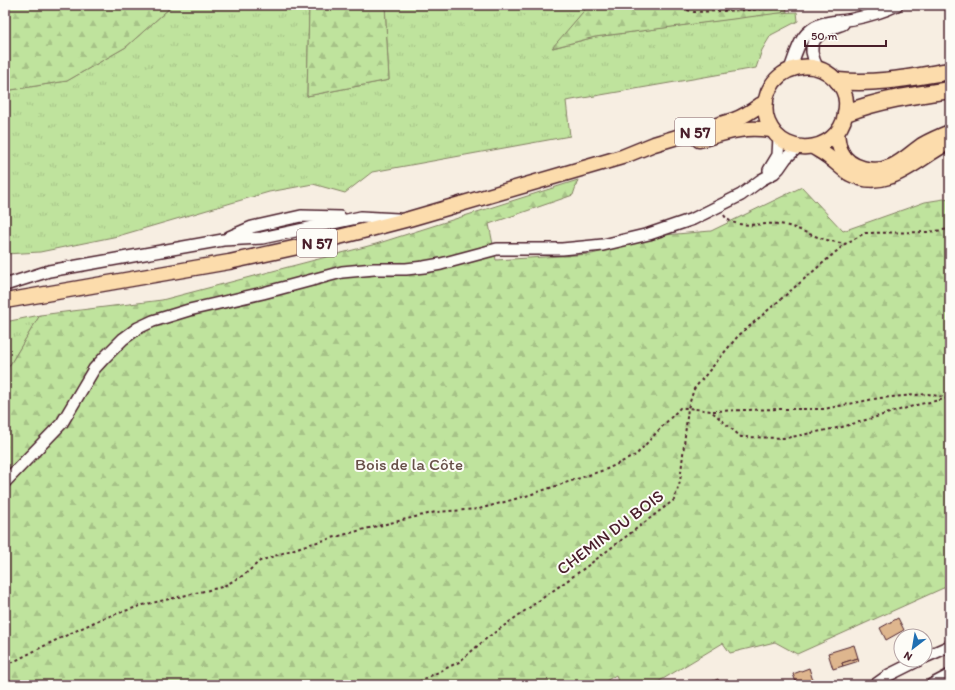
<svg xmlns="http://www.w3.org/2000/svg" width="955" height="690" font-family="Itim,sans-serif">
<style>
.grass{fill:url(#grass-tufts);stroke:#848164}
.forest{fill:url(#forest-firs);stroke:#848164}
.building{fill:#deb68e;stroke:#4a1f2b}
.lines{fill:none;stroke-linecap:round;stroke-linejoin:round}
.minor-casing{stroke:#4a1f2b;stroke-width:14}
.major-casing{stroke:#4a1f2b;stroke-width:17}
.highway-casing{stroke:#4a1f2b;stroke-width:19}
.path{stroke:#4a1f2b;stroke-width:2;stroke-dasharray:3 3;stroke-linecap:butt}
.minor{stroke:#fdfcf7;stroke-width:11}
.major{stroke:#fcdcac;stroke-width:14}
.highway{stroke:#fcdcac;stroke-width:16}
.labels{text-anchor:middle;stroke-width:4;stroke-linejoin:round;paint-order:stroke}
.shield{fill:#fdfcf7;stroke:#806168;stroke-width:1}
.shield-label{font-size:16px;font-weight:bold;fill:#4a1f2b}
.park-label{font-size:17px;fill:#675048;stroke:#fdfcf7}
.street-label{font-size:17px;fill:#4a1f2b;stroke:#fdfcf7}
</style>
<defs>
<pattern id="grass-tufts" width="24" height="20" patternUnits="userSpaceOnUse"><rect width="24" height="20" fill="#bfe39d"/><path d="M3 7l-1-3M5 7V3M7 7l1-3M15 17l-1-3M17 17v-4M19 17l1-3" fill="none" stroke="#a6c287"/></pattern>
<pattern id="forest-firs" width="22" height="20" patternUnits="userSpaceOnUse"><rect width="22" height="20" fill="#bfe39d"/><path d="M5 1l3.5 6h-7zM16 11l3.5 6h-7z" fill="#a6c287"/></pattern>
</defs>
<rect width="100%" height="100%" fill="#f7eee2"/>
<filter id="ink" filterUnits="userSpaceOnUse"><feTurbulence type="fractalNoise" baseFrequency=".025" numOctaves="2"/><feDisplacementMap in="SourceGraphic" scale="8" xChannelSelector="R" yChannelSelector="G"/><feConvolveMatrix kernelMatrix="1 2 1 2 8 2 1 2 1" color-interpolation-filters="sRGB"/></filter>
<g filter="url(#ink)">
<g class="grass">
<polygon points="187,5 309,5 307,96 389,80 385,5 589,5 553,48 595,37 775,13 797,12 798,21 771,35 762,50 756,68 566,101 570,136 372,172 345,193 313,184 269,192 118,236 40,252 5,254 5,91 67,81 126,47 172,6"/>
<polygon points="40,315 5,373 5,322"/>
</g>
<g class="forest">
<polygon points="5,5 187,5 172,6 126,47 67,81 5,91"/>
<polygon points="309,5 385,5 389,80 307,96"/>
<polygon points="589,5 786,5 787,12 595,37 552,48"/>
<polygon points="578,180 573,195 489,224 496,260 592,254 665,235 711,231 802,187 843,231 925,202 950,198 950,585 797,654 775,642 730,653 723,643 653,685 619,685 616,675 599,685 5,685 5,373 40,315 162,300 376,244"/>
</g>
<g class="building">
<polygon points="898,618 904,630 886,640 880,628"/>
<polygon points="854,645 858,658 842,663 843,666 833,669 828,653"/>
<polygon points="858,658 859,661 843,666 842,663"/>
<polygon points="809,668 814,684 797,685 793,674"/>
<polygon points="718,679 720,685 704,685"/>
</g>
<g class="lines">
<g class="minor-casing">
<g id="minor">
<path d="M817,67C815,63 813,57 812,52C810,34 830,29 843,24"/>
<path d="M790,69C794,59 797,47 803,38C817,19 833,23 853,19C868,16 883,12 897,5"/>
<polyline points="769,170 778,155 779,137"/>
<polyline points="229,237 252,227 301,216 340,217"/>
<polyline points="5,285 49,271 223,240 262,238 361,217 398,219"/>
<polyline points="5,482 62,423 94,369 105,357 123,339 138,328 153,321 189,310 263,293 342,272 374,269 406,269 424,267 441,264 497,249 562,249 583,247 603,245 649,234 693,219 741,195 761,180 774,173 779,168 786,158 798,147"/>
<polyline points="925,657 950,646"/>
<polyline points="875,685 889,675 919,660"/>
<polyline points="931,685 950,675"/>
</g>
</g>
<g class="major-casing">
<g id="major">
<path d="M837,133C838,139 838,145 841,151C849,169 875,174 892,166C903,161 912,152 922,145C931,140 940,136 950,132"/>
<path d="M699,140C715,136 731,130 747,129C756,128 764,129 772,130"/>
<path d="M813,147C819,151 826,154 831,159C838,164 843,170 850,174C888,194 918,157 950,142"/>
<path d="M5,301L229,262L298,247L367,230L409,219L622,157L654,144L734,120C744,116 752,111 760,105C762,104 764,103 765,101C767,98 767,93 769,90C774,79 784,71 796,68C811,64 825,69 835,79C842,86 847,96 846,106C846,151 785,163 768,122C765,115 765,108 766,101"/>
</g>
</g>
<g class="highway-casing">
<g id="highway">
<path d="M838,81C876,85 913,77 950,71"/>
<path d="M846,113C879,100 915,95 950,90"/>
</g>
</g>
<g class="path">
<polyline points="670,5 694,12 748,10 779,8 797,5"/>
<path d="M724,215C733,231 765,222 780,224C794,226 807,234 821,238C829,241 837,242 845,244"/>
<polyline points="713,411 778,409 824,409 879,398 928,394 948,398"/>
<polyline points="5,663 13,662 48,644 101,619 143,605 222,587 244,575 260,561 303,546 361,530 436,512 479,509 526,496 607,469 636,455 657,432 680,408 688,408 711,411 741,437 786,438 842,427 920,404 950,398"/>
<polyline points="414,685 422,680 459,662 487,638 586,567 674,500 680,482 688,408 694,389 738,336 845,244 865,233 928,232 950,229"/>
</g>
<use href="#minor" class="minor"/>
<use href="#major" class="major"/>
<use href="#highway" class="highway"/>
</g>
</g>
<g class="labels">
<g class="shield">
<rect x="675" y="118" width="40" height="28" rx="3"/>
<rect x="297" y="229" width="40" height="28" rx="3"/>
</g>
<g class="shield-label">
<text x="695" y="138">N 57</text>
<text x="317" y="249">N 57</text>
</g>
<g class="park-label">
<text x="409" y="470">Bois de la Côte</text>
</g>
<g class="street-label">
<text transform="translate(610 532) rotate(-37)" y="6">CHEMIN DU BOIS</text>
</g>
</g>
<rect width="955" height="690" fill="none" stroke="#fdfcf7" stroke-width="20"/>
<rect x="10" y="10" width="935" height="670" fill="none" stroke="#4a1f2b" stroke-width="1.5" filter="url(#ink)"/>
<g transform="translate(913 648) rotate(211)"><circle r="19" fill="#fdfcf7" stroke="#b5a4a5"/>
<path d="M0-3L7 15L0 10L-7 15Z" fill="#1f6fb2"/>
<text y="-6" font-size="11" font-weight="bold" text-anchor="middle" fill="#4a1f2b">N</text>
</g>
<path d="M805 40v6h81v-6" fill="none" stroke="#4a1f2b" stroke-width="2"/>
<text x="811" y="40" font-size="12" fill="#4a1f2b" stroke="#fdfcf7" stroke-width="3" paint-order="stroke">50 m</text>
</svg>
